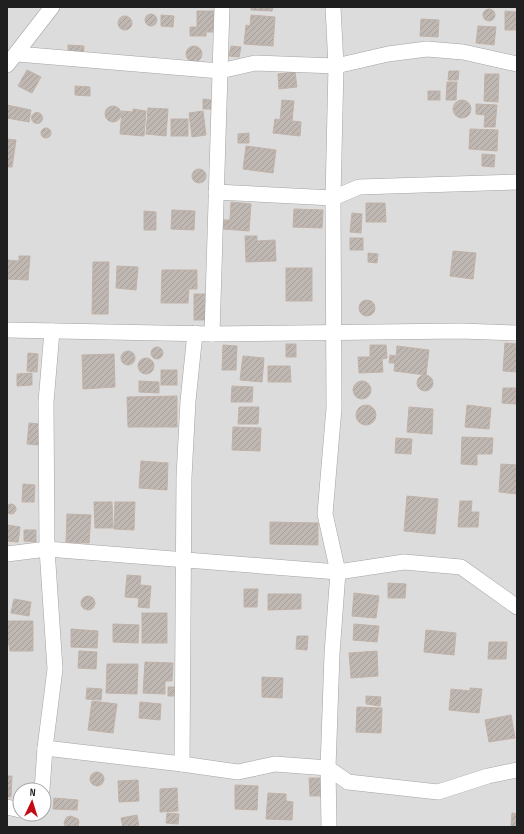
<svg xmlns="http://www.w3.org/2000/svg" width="524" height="834" font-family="'Sofia Sans Condensed',sans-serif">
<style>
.residential{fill:#dddcdc;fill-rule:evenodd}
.building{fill:url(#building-hatch);stroke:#c0b2a8}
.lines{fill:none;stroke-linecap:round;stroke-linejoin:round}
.street-casing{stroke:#a3a3a3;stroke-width:16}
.street{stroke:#fff;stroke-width:15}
</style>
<defs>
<pattern id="building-hatch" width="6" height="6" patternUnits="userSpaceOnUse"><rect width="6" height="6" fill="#bfb7b2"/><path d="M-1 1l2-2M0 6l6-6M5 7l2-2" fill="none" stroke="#a49d99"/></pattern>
</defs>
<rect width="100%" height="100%" fill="#efebe5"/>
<path class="residential" d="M7,7H517V827H7ZM20,790H44V814H20Z"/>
<g class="building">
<polygon points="251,7 273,7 272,11 251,10"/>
<circle cx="489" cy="15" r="6"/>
<polygon points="197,11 214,11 214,32 206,32 206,36 190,36 190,27 197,27"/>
<polygon points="505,11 517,12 517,30 505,30"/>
<circle cx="151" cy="20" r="6"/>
<polygon points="161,15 174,16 173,27 161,26"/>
<polygon points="251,15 275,17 273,46 244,44 246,25 250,26"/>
<circle cx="125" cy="23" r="7"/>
<polygon points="421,19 439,20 438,37 420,36"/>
<polygon points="478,26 496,27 494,45 476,43"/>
<polygon points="68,45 84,46 83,57 68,56"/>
<circle cx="194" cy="54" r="8"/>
<polygon points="231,46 241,47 239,57 229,56"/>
<polygon points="27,70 41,77 32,93 18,86"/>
<polygon points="449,71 459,71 458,80 448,80"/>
<polygon points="295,72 297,87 279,89 278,74"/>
<polygon points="485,74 499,74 498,102 484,101"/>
<polygon points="447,82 457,82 456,100 446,100"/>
<polygon points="75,86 90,87 90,96 75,95"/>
<rect x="428" y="91" width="12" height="9"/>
<polygon points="203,99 212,100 212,109 203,109"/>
<polygon points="282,100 294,101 292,121 301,122 300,136 273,133 275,119 280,120"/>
<circle cx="462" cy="109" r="9"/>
<polygon points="476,104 497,105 495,127 484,127 485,115 476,114"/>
<polygon points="7,105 31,110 29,122 7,118"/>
<circle cx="113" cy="114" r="8"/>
<polygon points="148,108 168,109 166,136 146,134"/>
<polygon points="133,109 146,111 144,136 120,134 122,111 133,112"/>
<polygon points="203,111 206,135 192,137 189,113"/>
<circle cx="37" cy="118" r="5.5"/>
<rect x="171" y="119" width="17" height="17"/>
<circle cx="46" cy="133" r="5"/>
<polygon points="470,129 498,130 497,151 469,149"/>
<polygon points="249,133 249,143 238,143 238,134"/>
<polygon points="7,139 16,140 12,167 7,167"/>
<polygon points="246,146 276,150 273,173 243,169"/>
<polygon points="482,154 495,155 494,167 482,166"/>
<circle cx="199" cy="176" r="7"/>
<polygon points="231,202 251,204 249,231 223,229 224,220 230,220"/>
<polygon points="366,203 385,203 386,222 366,222"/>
<polygon points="294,209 323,210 322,228 293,227"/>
<polygon points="172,210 195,211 194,230 171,229"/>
<polygon points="144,211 156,212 156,230 144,230"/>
<polygon points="352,213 362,214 361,233 350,232"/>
<polygon points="245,236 257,236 257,241 275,240 276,261 246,262"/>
<rect x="350" y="238" width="13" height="12"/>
<polygon points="453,251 476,253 473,279 450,276"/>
<polygon points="368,253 378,254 377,263 368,262"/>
<polygon points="19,256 30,256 28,280 7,279 7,260 19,261"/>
<polygon points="93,262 109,262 108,314 92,314"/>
<polygon points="117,266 138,267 136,290 116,288"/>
<rect x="286" y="268" width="26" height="33"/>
<polygon points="162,270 197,270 197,289 189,289 188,303 161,303"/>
<rect x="194" y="294" width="13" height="26"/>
<circle cx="367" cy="308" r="8"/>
<polygon points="505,343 517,344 517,372 503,371"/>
<rect x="286" y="344" width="10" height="13"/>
<polygon points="223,345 237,346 236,370 222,370"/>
<polygon points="370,345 386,345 387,358 382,359 383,372 359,373 358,357 370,357"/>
<polygon points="397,346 429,350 426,375 394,371 395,363 389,363 390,355 396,356"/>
<circle cx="157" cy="353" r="6"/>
<circle cx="128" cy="358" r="7"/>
<polygon points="28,353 38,354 37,372 27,371"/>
<polygon points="114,354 115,387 83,389 82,355"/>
<polygon points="243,356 264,358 262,382 240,380"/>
<circle cx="146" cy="366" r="8"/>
<polygon points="268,366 290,366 291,382 268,382"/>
<rect x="161" y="370" width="16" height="15"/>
<polygon points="32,373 32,385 17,386 17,374"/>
<circle cx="425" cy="383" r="8"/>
<polygon points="139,381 159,382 159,393 139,392"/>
<circle cx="362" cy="390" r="9"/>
<polygon points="232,386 253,387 252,402 231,402"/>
<polygon points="503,388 516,388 516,404 502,403"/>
<polygon points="177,396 177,427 128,427 127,397"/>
<polygon points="467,405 491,408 489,429 465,427"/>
<circle cx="366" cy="415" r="10"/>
<polygon points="239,407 259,407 258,424 238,424"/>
<polygon points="409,407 433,409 432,434 407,432"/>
<polygon points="29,423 40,424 39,445 27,444"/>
<polygon points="233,427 261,428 260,451 232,450"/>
<polygon points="462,437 493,438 492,454 477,454 477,465 461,464"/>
<polygon points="396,438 412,439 411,454 395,453"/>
<polygon points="141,461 168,463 167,490 139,488"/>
<polygon points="501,464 517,465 517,494 499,492"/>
<polygon points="23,484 35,485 34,502 22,502"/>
<polygon points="407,496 438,499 435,534 404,531"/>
<polygon points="460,501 472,501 471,512 479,512 478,527 458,527"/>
<polygon points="94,502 112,502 113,528 95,528"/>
<polygon points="115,502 135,502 134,530 114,529"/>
<circle cx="11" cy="509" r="5"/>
<polygon points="67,514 91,515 89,543 66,542"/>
<polygon points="270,522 318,523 318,545 270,544"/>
<polygon points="7,525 20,527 18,542 7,541"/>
<polygon points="24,530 36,530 36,542 24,541"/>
<polygon points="127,575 141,576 140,585 151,586 149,608 138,607 139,598 125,597"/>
<polygon points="388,583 406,584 405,598 388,598"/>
<polygon points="244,589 258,589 257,607 244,607"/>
<polygon points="354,593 379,596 376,618 352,616"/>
<polygon points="268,594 301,594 301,609 268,610"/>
<circle cx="88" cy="603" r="7"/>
<polygon points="14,599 31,602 29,616 11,613"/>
<rect x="142" y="613" width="25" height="30"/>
<polygon points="7,621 33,621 33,651 10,651 9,644 7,644"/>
<polygon points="113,624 139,625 138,643 113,642"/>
<polygon points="354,624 379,626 377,642 353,640"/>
<polygon points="71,629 98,631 97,648 71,647"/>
<polygon points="426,630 456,633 454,655 424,652"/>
<polygon points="297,636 308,636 307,650 296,649"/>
<polygon points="489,642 507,642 506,659 488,659"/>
<polygon points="79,651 97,652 96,669 78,668"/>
<polygon points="377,651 378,676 351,678 349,653"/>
<polygon points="145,662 173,663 172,681 165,681 165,694 143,693"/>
<polygon points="107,664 138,664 137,694 106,693"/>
<polygon points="262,677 283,678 282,698 262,697"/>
<polygon points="168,687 175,687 174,696 168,696"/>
<polygon points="87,688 102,689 101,700 86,699"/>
<polygon points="470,688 482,689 479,713 449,710 451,689 470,691"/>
<polygon points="366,696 381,697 380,706 366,704"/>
<polygon points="92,701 117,704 113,733 88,730"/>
<polygon points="140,702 161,704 160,720 139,718"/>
<polygon points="357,707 382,708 381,733 356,732"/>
<polygon points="511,715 515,738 489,742 485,720"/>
<circle cx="97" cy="779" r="7"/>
<polygon points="7,776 12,776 11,797 7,797"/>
<polygon points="309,778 322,778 323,796 310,796"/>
<polygon points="138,780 139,801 119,802 118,781"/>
<polygon points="235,785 258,786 257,810 235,809"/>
<polygon points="177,788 178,811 160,812 160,789"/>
<polygon points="268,793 286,794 286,801 293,802 292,820 266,819"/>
<polygon points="54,798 78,800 77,810 53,809"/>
<polygon points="167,813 179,814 178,824 166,823"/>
<polygon points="512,813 517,814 517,827 511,827"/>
<polygon points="137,815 139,827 123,827 121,818"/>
<polygon points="71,816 78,819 79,822 78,827 66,827 64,824 65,820 67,817"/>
</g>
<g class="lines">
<g class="street-casing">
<g id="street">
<polyline points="17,54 220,71 255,63 336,66 388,54 427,49 463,52 517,64"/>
<polyline points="7,65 52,7"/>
<polyline points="216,192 333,198 359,187 517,182"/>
<polyline points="7,330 212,334 460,331 517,333"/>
<polyline points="212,334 222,7"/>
<polyline points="7,554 47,549 338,572 404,562 461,567 517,607"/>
<polyline points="45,748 182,764 238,772 275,764 328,768 348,782 438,792 488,776 517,770"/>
<polyline points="182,764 184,477 188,401 195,333"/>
<polyline points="42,790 45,748 55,669 47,549 46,402 52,331"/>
<polyline points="7,807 20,810"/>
<polyline points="329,827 328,768 332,654 338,572 325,514 334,408 333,198 336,66 333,7"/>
</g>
</g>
<use href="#street" class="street"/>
</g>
<rect width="524" height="834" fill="none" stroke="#1f1f1f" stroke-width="16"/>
<g transform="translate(32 802) rotate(4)"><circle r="19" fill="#ffffff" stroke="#a5a5a5"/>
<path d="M0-3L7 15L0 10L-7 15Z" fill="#c40a14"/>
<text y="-6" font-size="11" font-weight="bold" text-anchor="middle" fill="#1f1f1f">N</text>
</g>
</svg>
